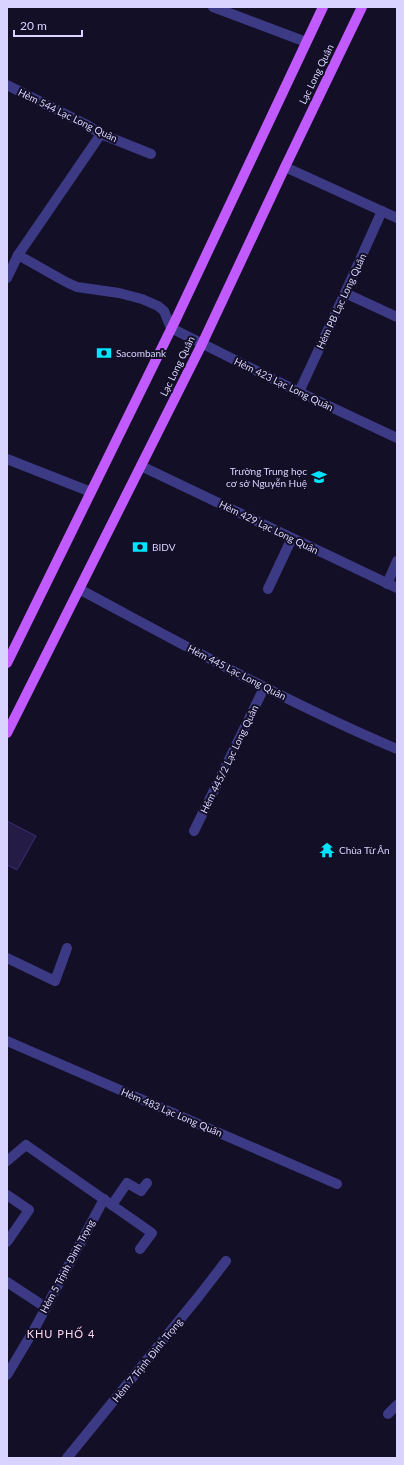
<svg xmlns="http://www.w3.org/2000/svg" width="404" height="1465" font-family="Lato,sans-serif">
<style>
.building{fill:#241b47;stroke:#3b2d73}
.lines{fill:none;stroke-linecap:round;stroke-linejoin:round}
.minor{stroke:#3d3a85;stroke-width:10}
.major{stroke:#c25bff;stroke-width:10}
.labels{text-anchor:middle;stroke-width:4;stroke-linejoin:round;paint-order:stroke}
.street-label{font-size:10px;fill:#d9d4ff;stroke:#130f26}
.poi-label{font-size:10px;fill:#d9d4ff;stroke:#130f26;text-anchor:start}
.neighbourhood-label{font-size:11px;letter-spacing:1px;fill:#ffd6f0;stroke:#130f26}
</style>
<rect width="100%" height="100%" fill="#130f26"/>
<polygon class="building" points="7,821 36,836 17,870 7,865"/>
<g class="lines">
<g class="minor">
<polyline points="213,7 306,42"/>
<polyline points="7,85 87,125 101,134 151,154"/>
<polyline points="285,167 397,218"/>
<polyline points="18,255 66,282 77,287 119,293 142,299 158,306 164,311 171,328 299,392 397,438"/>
<polyline points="7,278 18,255 101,134"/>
<polyline points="345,293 397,317"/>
<polyline points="299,392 345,293 382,211"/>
<polyline points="7,459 91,492"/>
<polyline points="141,466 397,588"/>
<polyline points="387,584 397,561"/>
<path d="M79,589C184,645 288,703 397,749"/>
<polyline points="268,589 292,538"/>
<polyline points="194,831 264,688"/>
<polyline points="7,958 55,981 67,948"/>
<polyline points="7,1041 337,1184"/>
<polyline points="7,1161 26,1145 152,1233 140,1249"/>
<polyline points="7,1195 29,1210 7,1242"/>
<polyline points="112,1205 127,1183 141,1191 147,1183"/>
<polyline points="7,1282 45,1307"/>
<polyline points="7,1375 35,1328 104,1199"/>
<polyline points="388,1414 397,1405"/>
<polyline points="67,1458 199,1296 226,1261"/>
</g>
<g class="major">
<polyline points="7,663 176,319 323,7"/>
<polyline points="7,733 202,344 285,167 362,7"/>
</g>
</g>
<defs>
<g id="bank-bare" transform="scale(1.2)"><path d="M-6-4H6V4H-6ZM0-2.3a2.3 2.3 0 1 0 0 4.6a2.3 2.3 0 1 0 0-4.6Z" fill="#00e5ff" stroke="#130f26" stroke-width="2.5" paint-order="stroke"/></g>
<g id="school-bare" transform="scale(1.2)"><path d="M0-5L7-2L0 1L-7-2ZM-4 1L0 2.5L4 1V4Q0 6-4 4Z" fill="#00e5ff" stroke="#130f26" stroke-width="2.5" paint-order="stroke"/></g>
<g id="temple-bare" transform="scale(1.2)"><path d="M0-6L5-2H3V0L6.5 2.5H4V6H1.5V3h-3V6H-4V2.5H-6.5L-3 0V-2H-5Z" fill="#00e5ff" stroke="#130f26" stroke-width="2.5" paint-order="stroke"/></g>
</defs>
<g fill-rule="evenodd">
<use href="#bank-bare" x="104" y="353"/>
<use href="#school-bare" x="319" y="477"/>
<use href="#bank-bare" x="140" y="547"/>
<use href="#temple-bare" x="327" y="850"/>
</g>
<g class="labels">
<g class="street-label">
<text transform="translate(316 74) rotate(-64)" y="4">Lạc Long Quân</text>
<text transform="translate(68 115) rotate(26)" y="4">Hẻm 544 Lạc Long Quân</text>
<text transform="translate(341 301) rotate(-65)" y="4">Hẻm PB Lạc Long Quân</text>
<text transform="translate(177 366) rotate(-64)" y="4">Lạc Long Quân</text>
<text transform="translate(284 384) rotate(26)" y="4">Hẻm 423 Lạc Long Quân</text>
<text transform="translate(269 527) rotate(26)" y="4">Hẻm 429 Lạc Long Quân</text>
<text transform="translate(237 672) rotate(27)" y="4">Hẻm 445 Lạc Long Quân</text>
<text transform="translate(229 759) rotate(-64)" y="4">Hẻm 445/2 Lạc Long Quân</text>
<text transform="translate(172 1112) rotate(23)" y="4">Hẻm 483 Lạc Long Quân</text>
<text transform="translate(67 1266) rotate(-62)" y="4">Hẻm 5 Trịnh Đình Trọng</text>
<text transform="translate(147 1360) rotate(-51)" y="4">Hẻm 7 Trịnh Đình Trọng</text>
</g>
<g class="poi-label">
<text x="116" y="357">Sacombank</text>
<text x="307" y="475" text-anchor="end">Trường Trung học<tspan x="307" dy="12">cơ sở Nguyễn Huệ</tspan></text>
<text x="152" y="551">BIDV</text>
<text x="339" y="854">Chùa Từ Ân</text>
</g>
<g class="neighbourhood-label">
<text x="61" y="1338">KHU PHỐ 4</text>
</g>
</g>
<rect width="404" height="1465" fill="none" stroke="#d9d4ff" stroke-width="16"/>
<path d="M14 30v6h68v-6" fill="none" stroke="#d9d4ff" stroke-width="2"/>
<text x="20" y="30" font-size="12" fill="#d9d4ff" stroke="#130f26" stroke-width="3" paint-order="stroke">20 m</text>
</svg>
